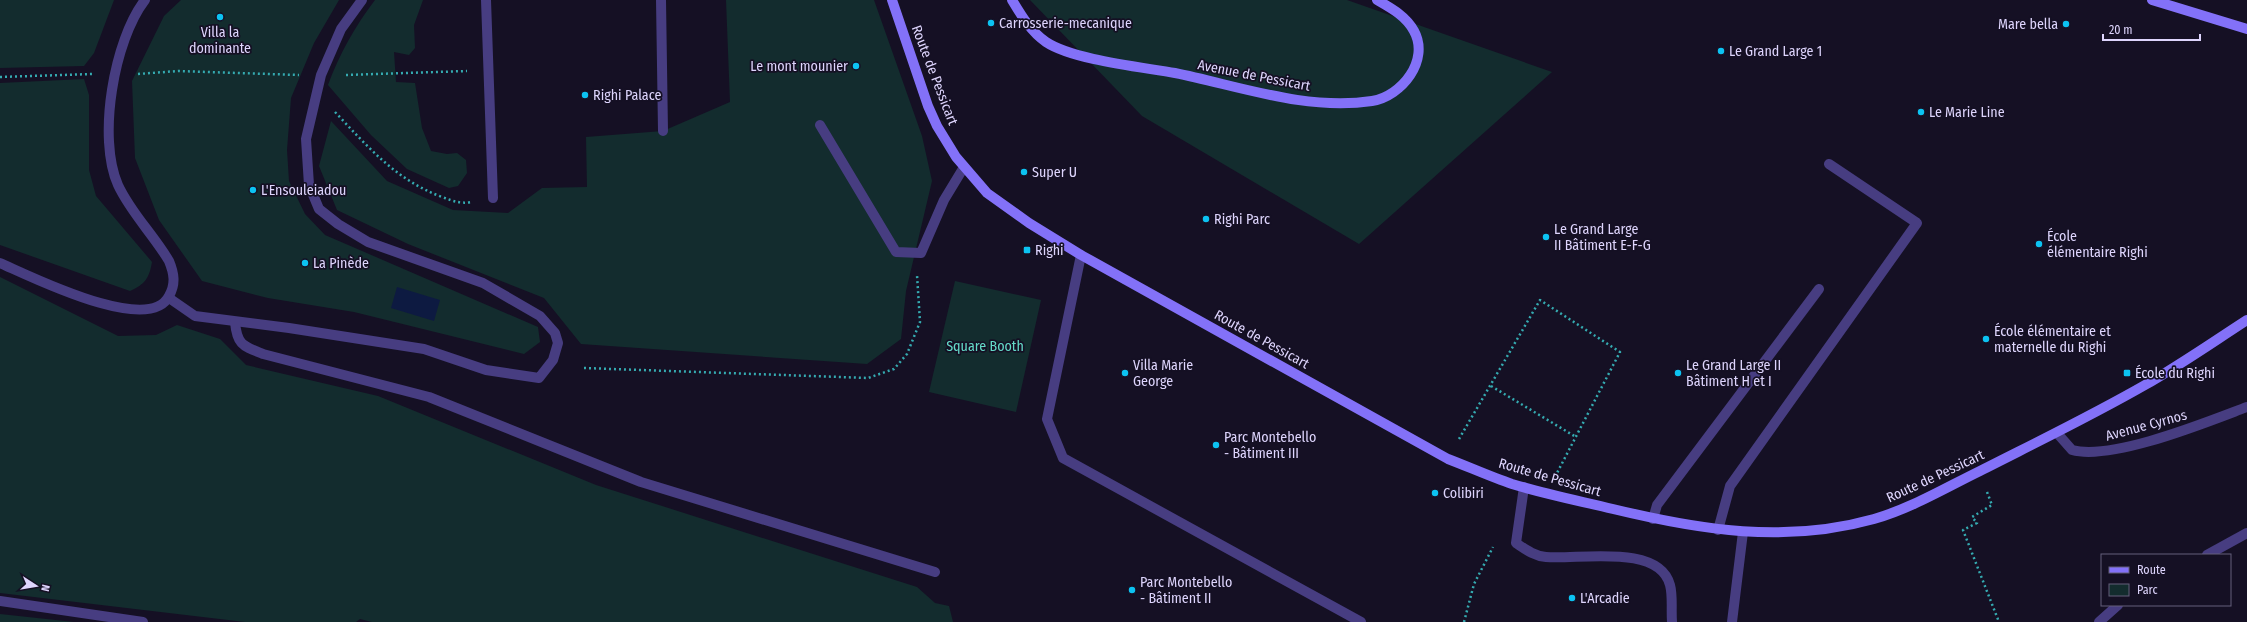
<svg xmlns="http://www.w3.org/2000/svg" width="2247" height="622" font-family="'Fira Sans Condensed',sans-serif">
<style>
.green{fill:#132c2e}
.water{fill:#0d1a41}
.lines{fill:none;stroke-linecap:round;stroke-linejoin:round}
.path{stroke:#35abb1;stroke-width:2.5;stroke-dasharray:2 3;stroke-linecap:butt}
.lane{stroke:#473d81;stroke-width:10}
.street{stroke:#473d81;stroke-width:10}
.secondary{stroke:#8371f8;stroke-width:10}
.poi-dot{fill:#0cc3f2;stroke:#151024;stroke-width:1.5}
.labels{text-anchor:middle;stroke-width:3.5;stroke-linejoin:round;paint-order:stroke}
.poi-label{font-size:14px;fill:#ded5fd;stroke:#151024;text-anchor:start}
.street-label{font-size:14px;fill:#ded5fd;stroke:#151024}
.park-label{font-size:14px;fill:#64dac8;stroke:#151024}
</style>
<rect width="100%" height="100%" fill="#151024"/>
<g class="green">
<polygon points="0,0 114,0 94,53 84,66 0,68"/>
<polygon points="181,0 339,0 314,43 291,98 287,150 289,181 305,214 325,235 538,327 540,342 524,354 354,312 268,298 202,281 159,220 135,158 132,81 164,16"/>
<path d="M375,0H423L414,25L415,48L409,55L394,52L396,82L415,83L422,128L431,151L447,154L457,153L466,160L467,173L458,186L449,188L407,169L371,135L328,85C339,55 355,26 375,0Z"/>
<polygon points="726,0 874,0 922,136 932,181 906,291 901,339 867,364 581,344 544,298 408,244 337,210 319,166 331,121 387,181 453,210 508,213 542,188 587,187 586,137 663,131 730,102"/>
<polygon points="1030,0 1347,0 1552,72 1359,244 1142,116"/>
<path d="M84,79L89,95V170L96,196L152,262C149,279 145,284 130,291L0,245V83Z"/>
<polygon points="0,277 118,336 156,335 177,325 220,339 246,365 378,396 596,485 917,587 935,603 949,606 953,622 372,622 360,619 356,622 245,622 0,593"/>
<polygon points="955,281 1041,300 1016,412 929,392"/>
<polygon points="0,614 74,622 0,622"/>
</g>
<polygon class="water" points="397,287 440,300 434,321 391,308"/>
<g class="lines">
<g class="path">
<polyline points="138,74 178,71 299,75"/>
<polyline points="346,75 467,71"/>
<polyline points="0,77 93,74"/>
<path d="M335,112C368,147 396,180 442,197C453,201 460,204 471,202"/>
<polyline points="584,368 868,378 894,369 907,354 920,322 917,275"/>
<polyline points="1491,386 1576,437"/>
<polyline points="1459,439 1540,300 1620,352 1557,473"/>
<polyline points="1987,492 1992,505 1972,517 1977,523 1963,530 1999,622"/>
<polyline points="1464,622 1474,584 1493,547"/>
</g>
<g class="lane">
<polyline points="486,0 493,198"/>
<polyline points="661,0 663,131"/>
<polyline points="1081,255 1047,419 1063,458 1361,622"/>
<polyline points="169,298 195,316 289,328 424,349 486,370 539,378 553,360 558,343 555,333 540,316 483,283 368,242 338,224 319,209 309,185 306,139 321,75 341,29 362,0"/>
<path d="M235,322C237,345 243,346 263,354L429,397L641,482L935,572"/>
<path d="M1524,487L1516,543C1525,549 1534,556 1546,557C1578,560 1659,543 1670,585C1673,596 1671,610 1672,622"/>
<polyline points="1653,519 1657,505 1819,289"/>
<polyline points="1718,530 1730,486 1917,223 1829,164"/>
<polyline points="1732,622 1743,532"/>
</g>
<g class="street">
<polyline points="820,125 896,252 921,253 944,200 964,167"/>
<path d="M0,263C30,276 149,336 169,296C176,284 174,273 169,261C153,234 131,213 118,185C97,138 114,40 145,0"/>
<path d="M2057,433L2072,450C2112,461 2207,422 2247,407"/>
<polyline points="2207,555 2247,533"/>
<polyline points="0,601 143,622"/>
<polyline points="2099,622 2118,605"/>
</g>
<g class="secondary">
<path d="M892,0L928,106L937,126L956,157L987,193L1029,223L1081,255L1448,459C1469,467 1491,477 1512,484C1545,494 1580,501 1613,509C1700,530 1785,544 1874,519C1912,508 1945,488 1980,471C2035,443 2091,416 2145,385C2180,365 2213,342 2247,320"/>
<path d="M1012,0C1021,15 1031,32 1046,42C1073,60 1142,67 1175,73C1239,86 1306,111 1372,101C1402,96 1430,60 1414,31C1406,16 1391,8 1377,0"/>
<polyline points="2152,0 2247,29"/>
</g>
</g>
<g class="poi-dot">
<circle cx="220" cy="17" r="4"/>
<circle cx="991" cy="23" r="4"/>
<circle cx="2066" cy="24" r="4"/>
<circle cx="1721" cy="51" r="4"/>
<circle cx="856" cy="66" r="4"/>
<circle cx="585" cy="95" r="4"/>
<circle cx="1921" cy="112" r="4"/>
<circle cx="1024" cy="172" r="4"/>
<circle cx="253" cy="190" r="4"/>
<circle cx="1206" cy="219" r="4"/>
<circle cx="1546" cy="237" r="4"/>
<circle cx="2039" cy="244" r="4"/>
<rect x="1023" y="246" width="8" height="8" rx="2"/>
<circle cx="305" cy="263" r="4"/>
<circle cx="1986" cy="339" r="4"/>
<circle cx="1125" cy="373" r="4"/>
<circle cx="1678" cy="373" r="4"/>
<rect x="2123" y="369" width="8" height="8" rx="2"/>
<circle cx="1216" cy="445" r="4"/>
<circle cx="1435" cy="493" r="4"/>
<circle cx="1132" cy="590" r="4"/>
<circle cx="1572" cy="598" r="4"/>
</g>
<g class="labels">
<g class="poi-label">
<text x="999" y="28">Carrosserie-mecanique</text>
<text x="2058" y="29" text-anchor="end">Mare bella</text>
<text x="220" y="37" text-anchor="middle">Villa la<tspan x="220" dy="16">dominante</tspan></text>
<text x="1729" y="56">Le Grand Large 1</text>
<text x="848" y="71" text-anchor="end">Le mont mounier</text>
<text x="593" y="100">Righi Palace</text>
<text x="1929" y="117">Le Marie Line</text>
<text x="1032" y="177">Super U</text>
<text x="261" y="195">L'Ensouleiadou</text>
<text x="1214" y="224">Righi Parc</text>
<text x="1554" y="234">Le Grand Large<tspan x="1554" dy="16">II Bâtiment E-F-G</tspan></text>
<text x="2047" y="241">École<tspan x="2047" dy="16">élémentaire Righi</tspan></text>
<text x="1035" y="255">Righi</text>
<text x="313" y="268">La Pinède</text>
<text x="1994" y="336">École élémentaire et<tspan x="1994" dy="16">maternelle du Righi</tspan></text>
<text x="1133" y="370">Villa Marie<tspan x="1133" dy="16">George</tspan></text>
<text x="1686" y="370">Le Grand Large II<tspan x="1686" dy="16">Bâtiment H et I</tspan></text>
<text x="2135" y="378">École du Righi</text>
<text x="1224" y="442">Parc Montebello<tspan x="1224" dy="16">- Bâtiment III</tspan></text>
<text x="1443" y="498">Colibiri</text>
<text x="1140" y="587">Parc Montebello<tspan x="1140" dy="16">- Bâtiment II</tspan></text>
<text x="1580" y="603">L'Arcadie</text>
</g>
<g class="street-label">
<text transform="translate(935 75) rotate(69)" y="5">Route de Pessicart</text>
<text transform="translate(1254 75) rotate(11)" y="5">Avenue de Pessicart</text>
<text transform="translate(1262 339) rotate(29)" y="5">Route de Pessicart</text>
<text transform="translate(2146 425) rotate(-15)" y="5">Avenue Cyrnos</text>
<text transform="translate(1935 476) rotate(-25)" y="5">Route de Pessicart</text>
<text transform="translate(1550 477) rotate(16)" y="5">Route de Pessicart</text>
</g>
<g class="park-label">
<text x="985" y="351">Square Booth</text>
</g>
</g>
<rect x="2101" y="554" width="130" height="52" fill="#151024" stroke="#655f7b"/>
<rect x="2109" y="567" width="20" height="6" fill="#8371f8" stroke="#655f7b"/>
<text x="2137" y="574" font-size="12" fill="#ded5fd">Route</text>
<rect x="2109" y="584" width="20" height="12" fill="#132c2e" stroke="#655f7b"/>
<text x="2137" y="594" font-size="12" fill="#ded5fd">Parc</text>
<g transform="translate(36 586) rotate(102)" stroke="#151024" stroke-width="3" paint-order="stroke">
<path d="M0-3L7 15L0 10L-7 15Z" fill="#ded5fd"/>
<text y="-6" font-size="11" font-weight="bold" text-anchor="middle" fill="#ded5fd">N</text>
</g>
<path d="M2103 34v6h97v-6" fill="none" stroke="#ded5fd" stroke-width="2"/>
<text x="2109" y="34" font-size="12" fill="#ded5fd" stroke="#151024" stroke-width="3" paint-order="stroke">20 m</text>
</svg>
